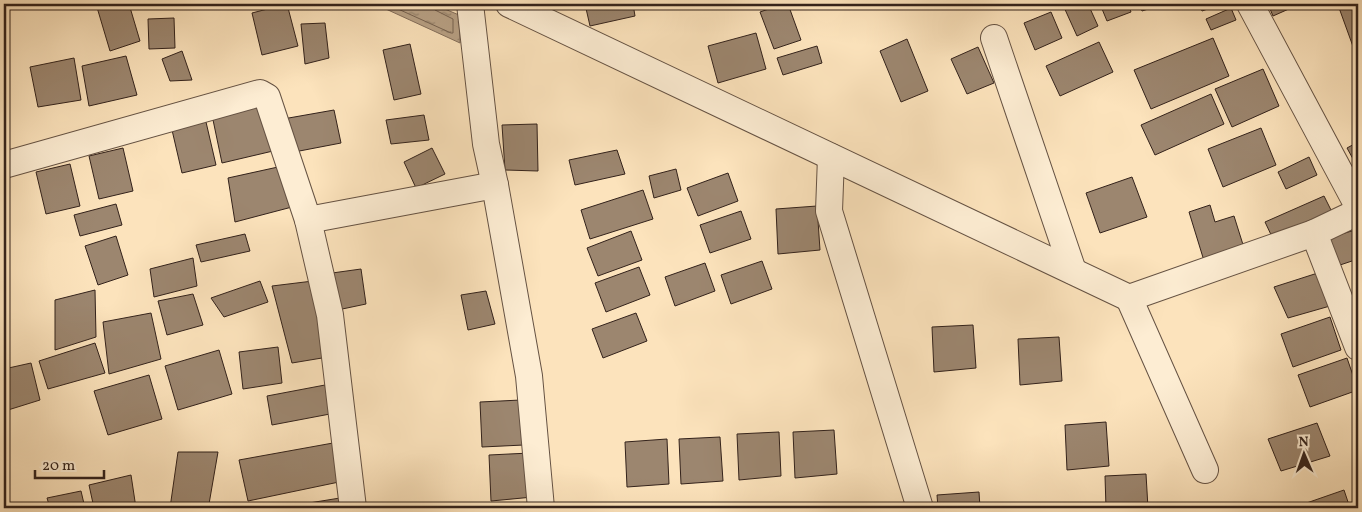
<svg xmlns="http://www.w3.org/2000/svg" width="1362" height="512" font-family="Vollkorn,serif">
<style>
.water{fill:url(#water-ripples);stroke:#836e5b}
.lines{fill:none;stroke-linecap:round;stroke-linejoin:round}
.shore{stroke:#766250;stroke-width:1}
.building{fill:#9c866f;stroke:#33221b}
.street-casing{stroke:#655243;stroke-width:28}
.street{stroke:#fdedd3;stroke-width:26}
</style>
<defs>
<pattern id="water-ripples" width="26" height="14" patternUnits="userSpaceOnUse" patternTransform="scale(1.25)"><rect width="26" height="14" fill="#b8a185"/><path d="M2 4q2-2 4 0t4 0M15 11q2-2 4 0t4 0" fill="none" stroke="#96836c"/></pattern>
</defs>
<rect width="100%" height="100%" fill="#fce3bc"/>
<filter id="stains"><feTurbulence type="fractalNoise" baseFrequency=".004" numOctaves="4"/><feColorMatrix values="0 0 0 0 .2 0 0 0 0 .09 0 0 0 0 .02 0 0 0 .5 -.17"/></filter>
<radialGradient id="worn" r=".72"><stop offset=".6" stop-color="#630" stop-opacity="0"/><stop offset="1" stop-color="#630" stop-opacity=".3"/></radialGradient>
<polygon class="water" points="375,4 433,4 459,15 460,43"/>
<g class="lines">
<polyline class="shore" points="387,4 451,33 453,33 453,19 435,10 433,4"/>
</g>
<g class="building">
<polygon points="96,4 129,4 140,41 110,51"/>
<polygon points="287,4 298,46 262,55 252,13"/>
<polygon points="585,4 633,4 635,16 590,26"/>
<polygon points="783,4 788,4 801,40 774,49 760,12"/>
<polygon points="1065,4 1088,4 1098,26 1077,36 1063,5"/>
<polygon points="1100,4 1128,4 1131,12 1107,21"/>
<polygon points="1139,4 1164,4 1142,11"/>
<polygon points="1199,4 1222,4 1202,11"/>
<polygon points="1268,4 1300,4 1273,16"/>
<polygon points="1341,4 1358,4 1358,51 1355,52 1338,5"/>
<polygon points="1231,8 1236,20 1211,30 1206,19"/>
<polygon points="1051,12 1062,38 1035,50 1024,23"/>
<polygon points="174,18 175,48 149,49 148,19"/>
<polygon points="325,23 329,58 305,64 301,24"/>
<polygon points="756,33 766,69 718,83 708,46"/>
<polygon points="1213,38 1229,76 1151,109 1134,70"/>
<polygon points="907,39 928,91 901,102 880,51"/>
<polygon points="1099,42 1113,72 1060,96 1046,66"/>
<polygon points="410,44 421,94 394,100 383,50"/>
<polygon points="817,46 822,63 783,75 777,58"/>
<polygon points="978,47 994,83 967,94 951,59"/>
<polygon points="182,51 192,80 170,81 162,59"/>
<polygon points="126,56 137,95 89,106 82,66"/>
<polygon points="74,58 81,100 38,107 30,67"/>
<polygon points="1263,69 1279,106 1232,127 1215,89"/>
<polygon points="1211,94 1224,124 1155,155 1141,125"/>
<polygon points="261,104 273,151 222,163 212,115"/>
<polygon points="334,110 341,143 289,153 283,119"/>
<polygon points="424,115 429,140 391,144 386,120"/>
<polygon points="206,122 216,165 182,173 172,130"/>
<polygon points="537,124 538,171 505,170 502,125"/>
<polygon points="1261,128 1276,165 1223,187 1208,149"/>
<polygon points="1358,142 1358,168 1347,148"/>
<polygon points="123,148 133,191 99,199 89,156"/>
<polygon points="432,148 445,174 416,188 404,162"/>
<polygon points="617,150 625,174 575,185 569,160"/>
<polygon points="1309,157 1317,175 1286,189 1278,172"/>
<polygon points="70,164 80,206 46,214 36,172"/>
<polygon points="278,167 292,207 235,222 228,178"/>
<polygon points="676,169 681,190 654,198 649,176"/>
<polygon points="728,173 738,201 698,216 687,188"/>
<polygon points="1132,177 1147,217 1100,233 1086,193"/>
<polygon points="643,190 653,219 590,239 581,210"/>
<polygon points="1324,196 1333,214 1274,241 1265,222"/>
<polygon points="116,204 122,225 80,236 74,215"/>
<polygon points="1210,205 1215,222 1234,216 1245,251 1205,264 1189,212"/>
<polygon points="817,206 820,250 778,254 776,209"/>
<polygon points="741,211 751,239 710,253 700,225"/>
<polygon points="1358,229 1358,259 1337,266 1329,238"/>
<polygon points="631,231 642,260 598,276 587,248"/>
<polygon points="245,234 250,251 201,262 196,245"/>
<polygon points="116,236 128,275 98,285 85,246"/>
<polygon points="193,258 197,286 154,297 150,269"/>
<polygon points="762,261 772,289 731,304 721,275"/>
<polygon points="705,263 715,291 675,306 665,277"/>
<polygon points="639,267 650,295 606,312 595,283"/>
<polygon points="361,269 366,304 328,312 325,274"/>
<polygon points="1324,271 1337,304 1288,318 1274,287"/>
<polygon points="260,281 268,302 224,317 211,298"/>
<polygon points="313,281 334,356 292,363 272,286"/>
<polygon points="95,290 96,337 55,350 55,300"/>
<polygon points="486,291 495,324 468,330 461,295"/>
<polygon points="193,294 203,325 167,335 158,301"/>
<polygon points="151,313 161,359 109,374 103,322"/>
<polygon points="636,313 647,341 603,358 592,329"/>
<polygon points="1330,317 1341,350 1293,367 1281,334"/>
<polygon points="973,325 976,368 934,372 932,327"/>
<polygon points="1059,337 1062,381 1020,385 1018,339"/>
<polygon points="95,343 105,373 48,389 39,361"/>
<polygon points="278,347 282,383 243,389 239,352"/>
<polygon points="219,350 232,394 178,410 165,366"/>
<polygon points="1347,358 1358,390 1310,407 1298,375"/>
<polygon points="31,363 40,400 8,410 4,393 4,369"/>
<polygon points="149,375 162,419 108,435 94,391"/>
<polygon points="325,385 330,414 272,425 267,396"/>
<polygon points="521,400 524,445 482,447 480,402"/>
<polygon points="1106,422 1109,466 1067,470 1065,425"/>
<polygon points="1317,423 1330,456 1281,471 1268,439"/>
<polygon points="834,430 837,474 795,478 793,432"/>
<polygon points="779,432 781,476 739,480 737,434"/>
<polygon points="720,437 723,481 681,484 679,439"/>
<polygon points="667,439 669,484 627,487 625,442"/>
<polygon points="333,443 339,482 248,501 239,460"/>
<polygon points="178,452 218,452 209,504 170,508"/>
<polygon points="530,453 533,497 491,501 489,455"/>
<polygon points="1146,474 1148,508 1106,508 1105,476"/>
<polygon points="131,475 136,508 94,508 89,485"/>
<polygon points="1344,490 1350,508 1295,508 1295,507"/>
<polygon points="81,491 85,508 50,508 47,498"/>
<polygon points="979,492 980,508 938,508 937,495"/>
<polygon points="340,498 340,508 278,508"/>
<polygon points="805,505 805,508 764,508 764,507"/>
</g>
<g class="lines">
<g class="street-casing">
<g id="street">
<polyline points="470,4 486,144 495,185 529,376 541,508"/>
<polyline points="509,4 1129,298 1314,233"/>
<polyline points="1250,4 1358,206"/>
<polyline points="994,38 1073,271"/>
<polyline points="831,157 829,211 920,508"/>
<polyline points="4,165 260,93 267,97 308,220 330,315 353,508"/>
<polyline points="1358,212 1314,233 1358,347"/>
<polyline points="308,220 495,185"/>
<polyline points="1129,298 1205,470"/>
</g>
</g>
<use href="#street" class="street"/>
</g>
<rect width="1362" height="512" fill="none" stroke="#fce3bc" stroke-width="20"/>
<rect x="5" y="5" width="1352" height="502" fill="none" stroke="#33221b" stroke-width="2.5"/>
<rect x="10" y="10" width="1342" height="492" fill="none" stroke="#33221b"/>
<g transform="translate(1304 454) rotate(358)" stroke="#fdedd3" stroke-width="4" paint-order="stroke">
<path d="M0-4L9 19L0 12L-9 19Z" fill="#33221b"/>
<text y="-8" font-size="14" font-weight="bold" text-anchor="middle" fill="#33221b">N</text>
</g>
<path d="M35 470v8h69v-8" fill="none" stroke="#33221b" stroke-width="2.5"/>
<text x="42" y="470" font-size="15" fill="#33221b" stroke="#fdedd3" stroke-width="4" paint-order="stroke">20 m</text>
<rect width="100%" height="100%" filter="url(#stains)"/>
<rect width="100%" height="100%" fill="url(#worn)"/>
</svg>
